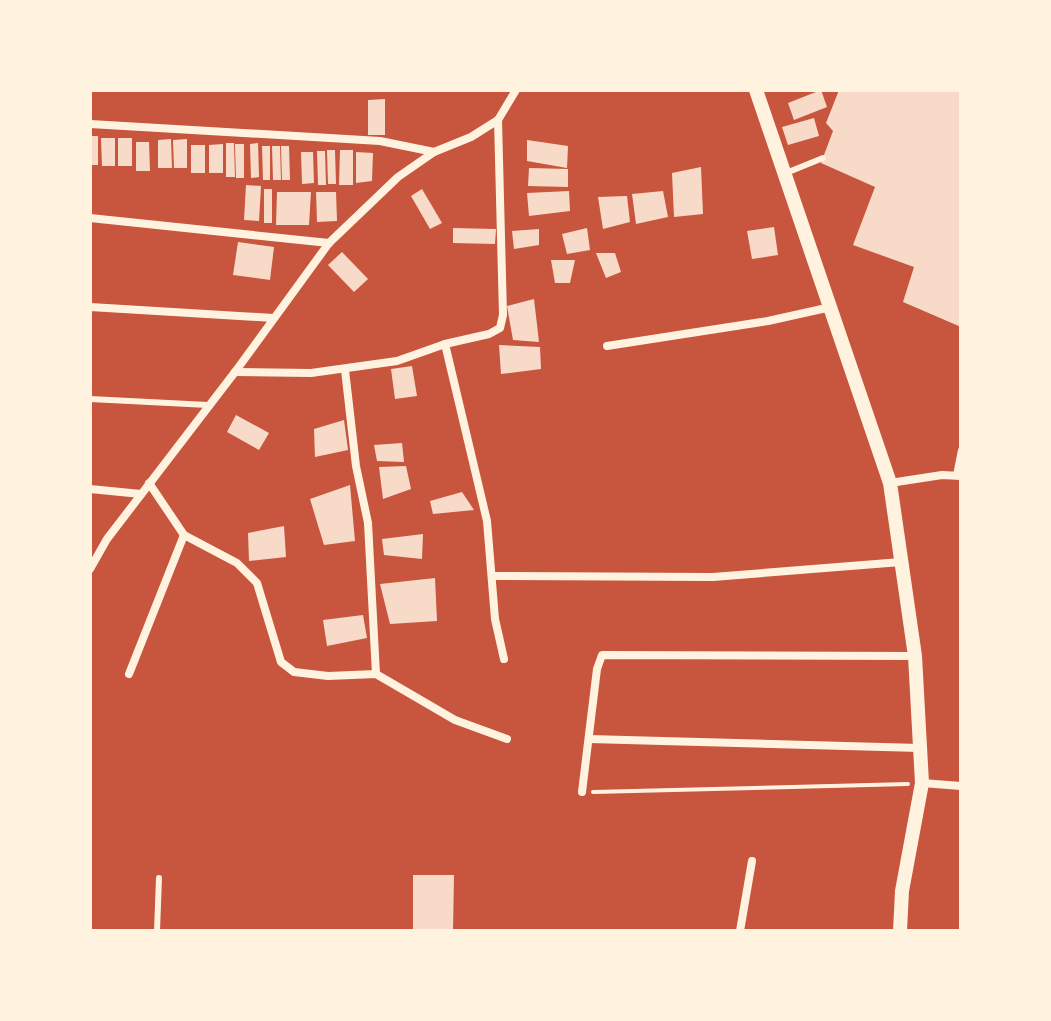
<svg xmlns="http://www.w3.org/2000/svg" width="1051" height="1021" font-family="'Varela Round',sans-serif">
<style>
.building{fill:#f7dbc8}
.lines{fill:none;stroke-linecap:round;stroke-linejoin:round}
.path{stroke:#fff3e0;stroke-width:4}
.service{stroke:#fff3e0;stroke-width:6}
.minor{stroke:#fff3e0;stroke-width:8}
.tertiary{stroke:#fff3e0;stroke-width:14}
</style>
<rect width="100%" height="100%" fill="#c8553d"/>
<g class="building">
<polygon points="821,90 827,107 794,120 788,103"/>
<polygon points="839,90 961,90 961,327 903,302 914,267 853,245 875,187 821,163 833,131 826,123"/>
<polygon points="385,99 385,135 368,135 368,100"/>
<polygon points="814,118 819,136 788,145 782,127"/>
<rect x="90" y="136" width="8" height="29"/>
<polygon points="101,138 115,138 115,166 102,166"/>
<rect x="118" y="138" width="14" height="28"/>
<polygon points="171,139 172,168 158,168 158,140"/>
<polygon points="187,139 187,168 174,168 173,140"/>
<polygon points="527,140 568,146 567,168 527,161"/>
<polygon points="136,142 149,142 150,171 136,171"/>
<polygon points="226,143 234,143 235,177 226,177"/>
<polygon points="258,143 259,177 251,178 250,144"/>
<polygon points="223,144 223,173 209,173 209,145"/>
<polygon points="235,144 244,144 244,178 236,178"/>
<rect x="191" y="145" width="14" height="28"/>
<polygon points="262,146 270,146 270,180 263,180"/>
<polygon points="272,146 280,146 281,180 273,180"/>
<polygon points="281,146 289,146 290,180 282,180"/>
<polygon points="327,150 335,150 336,184 328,184"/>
<polygon points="340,150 353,150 353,185 339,185"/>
<polygon points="317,151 325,151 326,185 318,185"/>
<polygon points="301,152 313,152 314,183 302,184"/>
<polygon points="356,152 373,153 372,181 356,183"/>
<polygon points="701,167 703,214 674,217 672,173"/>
<polygon points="529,168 568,169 568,187 528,186"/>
<polygon points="246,185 261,186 259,221 244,220"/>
<rect x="264" y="189" width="8" height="34"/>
<polygon points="422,189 442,223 430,229 411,196"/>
<polygon points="569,191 570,211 529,216 527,193"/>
<polygon points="663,191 668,217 636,224 632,194"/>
<polygon points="277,192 311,192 309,225 276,225"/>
<polygon points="316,192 336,192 337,221 317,222"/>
<polygon points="627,196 630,222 603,229 598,197"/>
<polygon points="774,227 778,255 752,259 747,231"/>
<polygon points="453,228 496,229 495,244 453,243"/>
<polygon points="587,228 590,250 567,254 562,234"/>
<polygon points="539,229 539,245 514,249 512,231"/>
<polygon points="238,242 274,247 270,280 233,275"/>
<polygon points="342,252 368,279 354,292 328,265"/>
<polygon points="596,253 615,253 621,272 606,278"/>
<polygon points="551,260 575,260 570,283 555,283"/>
<polygon points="534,299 539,342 513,340 507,306"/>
<polygon points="499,345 540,347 541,369 501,374"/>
<polygon points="412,366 417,396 395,399 391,369"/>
<polygon points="236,415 269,433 259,450 227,432"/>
<polygon points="344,420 348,450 315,457 314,429"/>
<polygon points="402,443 404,462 377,461 374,445"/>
<polygon points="406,466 411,489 383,499 379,467"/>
<polygon points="350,485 355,541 324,545 310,499"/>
<polygon points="462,492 474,510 433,514 430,501"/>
<polygon points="284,526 286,557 249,561 248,533"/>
<polygon points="423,534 422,559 384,555 382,539"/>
<polygon points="435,578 437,621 390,624 380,584"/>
<polygon points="363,615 367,638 327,646 323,620"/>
<polygon points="413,875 454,875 453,931 413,931"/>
</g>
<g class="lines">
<polyline class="path" points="593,792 908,784"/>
<g class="service">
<polyline points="786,173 823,158"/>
<polyline points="90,399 208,405"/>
<polyline points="956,475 961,450"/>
<polyline points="157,931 159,878"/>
</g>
<g class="minor">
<polyline points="90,124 380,141 434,152"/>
<polyline points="90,218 329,243"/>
<polyline points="90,307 273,318"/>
<polyline points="445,344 487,521 495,619 504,659"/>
<polyline points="607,346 768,321 831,307"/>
<polyline points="345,370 356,466 368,523 376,674"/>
<polyline points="235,372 311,373 397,361 445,344 489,334 500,328 503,315 498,120"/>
<polyline points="149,483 184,535 237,563 257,583 281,662 294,672 328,676 376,674 455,720 507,739"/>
<polyline points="890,483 942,475 961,476"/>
<polyline points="90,489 141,494"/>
<polyline points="90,569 107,539 235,372 329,243 398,177 434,152 471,137 498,120 516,90"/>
<polyline points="492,576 713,577 901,562"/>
<polyline points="129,674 184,535"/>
<polyline points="589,739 920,748"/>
<polyline points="922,783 961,786"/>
<polyline points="582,792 597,669 602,655 915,656"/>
<polyline points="740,931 752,861"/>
</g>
<polyline class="tertiary" points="756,90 890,483 915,656 922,783 902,891 900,931"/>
</g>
<rect width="1051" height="1021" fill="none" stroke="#fff3e0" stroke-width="184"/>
</svg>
